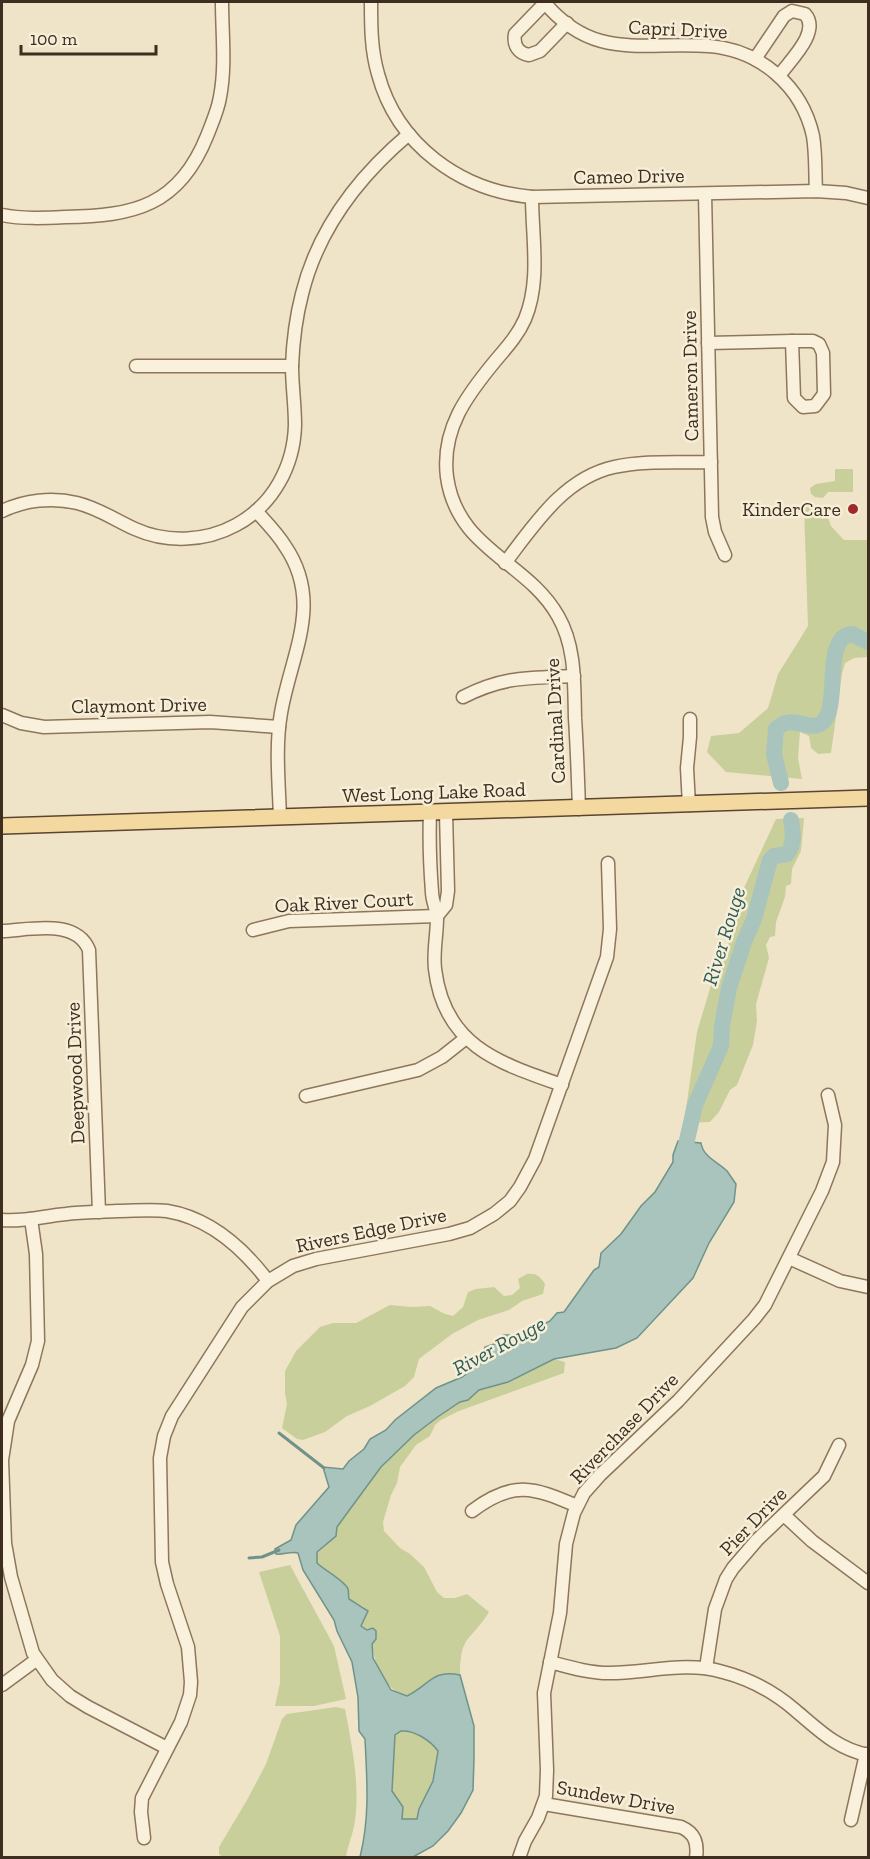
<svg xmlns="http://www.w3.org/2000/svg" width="870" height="1859" font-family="'Zilla Slab',serif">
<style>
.green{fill:#c9cf9b}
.water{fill:#a9c4bc;stroke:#6f938a;stroke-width:1.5;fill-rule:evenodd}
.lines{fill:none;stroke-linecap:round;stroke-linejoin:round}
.stream{stroke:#6f938a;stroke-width:3}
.river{stroke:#a9c4bc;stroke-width:16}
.minor-casing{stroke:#8d765c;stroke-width:15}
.major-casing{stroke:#5b4430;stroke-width:18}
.minor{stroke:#faf1dc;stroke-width:12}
.major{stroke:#f3d9a0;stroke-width:15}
.poi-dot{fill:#9e2a2b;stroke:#f7eed8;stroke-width:2}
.labels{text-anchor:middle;stroke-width:5;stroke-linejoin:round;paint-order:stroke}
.street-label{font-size:20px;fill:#3d2e20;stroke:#f7eed8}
.poi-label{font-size:20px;fill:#3d2e20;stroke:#f7eed8;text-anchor:end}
.water-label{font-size:21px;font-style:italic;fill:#2f5d5a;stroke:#f7eed8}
</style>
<rect width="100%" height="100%" fill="#f0e4c8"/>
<g class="green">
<polygon points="835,469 853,469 853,492 828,492 823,498 815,497 811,494 810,488 816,484 835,481"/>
<polygon points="804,507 825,508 831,526 844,540 868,540 868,657 854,658 845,663 842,674 831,753 818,754 811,748 809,736 800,732 798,758 802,779 726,772 707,752 711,736 739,733 768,708 778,674 808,626"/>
<polygon points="804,818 801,851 792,869 791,884 786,886 785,897 776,922 775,936 770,937 766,945 769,958 756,1004 757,1021 753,1045 737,1085 730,1090 719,1112 710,1122 684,1123 697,1032 711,985 734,930 743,890 776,819"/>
<path d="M527,1274C536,1273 540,1276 545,1284L543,1294L522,1301L509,1310L478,1320L452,1334L419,1359L414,1377L405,1386L370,1406L347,1416L325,1432L303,1440L297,1439L282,1428L287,1404L285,1394V1371L296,1351L320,1327L333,1323H356L390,1305L412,1307L430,1306L445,1314L453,1316L463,1307L468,1292L476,1289L494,1287L504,1296L512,1295L520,1288L518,1279Z"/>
<path d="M554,1359L565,1362L564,1373L459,1411L441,1420L435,1425L430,1436L416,1445L400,1467L397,1483L391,1495L383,1522L384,1531L400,1548L410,1554L424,1567L437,1592L444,1598H455L467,1594L489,1612C471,1642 460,1633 460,1675C432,1669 430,1685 407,1696C376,1686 376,1657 367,1630L361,1626L364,1621V1607L349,1599C348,1596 349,1592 348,1589C345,1581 324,1569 317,1563V1552L336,1536L337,1527L359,1495L381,1468L414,1435L439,1416L460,1402L468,1400L479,1390L527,1373Z"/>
<polygon points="290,1565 334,1646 346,1699 314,1706 275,1706 280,1683 280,1636 259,1572"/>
<path d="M336,1707L345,1709C352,1746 360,1784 355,1821C353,1834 348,1845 346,1857H222L219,1854V1847L247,1800L266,1764L282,1719L287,1714Z"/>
<path d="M401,1731C414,1730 430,1740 438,1751L433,1781L419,1809L417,1819H402L392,1791L395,1735Z"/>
</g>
<path class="water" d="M678,1141L701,1143C703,1157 718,1162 727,1171C730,1175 733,1180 736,1184L734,1202L709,1243L693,1278L637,1338L616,1348L554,1359L508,1382L479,1390L468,1400L460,1402L439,1416L414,1435L381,1467L345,1516L337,1527L336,1536L317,1552V1563C324,1570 345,1581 348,1589C349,1592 348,1596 349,1599L368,1611L361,1626L367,1630L373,1628L376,1631V1639L372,1644L373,1658L391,1690L407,1696C430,1685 432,1669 460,1675L474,1726V1758L473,1790L461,1813L448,1831L433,1846L413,1857H360C370,1818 367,1779 365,1739L359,1731L358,1697L352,1662L337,1631L334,1620L303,1570L298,1553C291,1551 283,1555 276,1554L275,1549L291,1540L296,1525L329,1487L323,1467L343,1469L349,1461L364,1449L370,1439L386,1430L395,1420L436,1388L462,1377L480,1364L485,1347L497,1343L503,1335H522L550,1321L557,1313L564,1312L594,1270L599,1267L601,1253L621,1234L641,1206L655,1192L673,1162V1155ZM401,1731C414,1730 430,1740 438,1751L433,1781L419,1809L417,1819H402L403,1807L392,1791L395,1735Z"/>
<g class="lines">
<g class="stream">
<polyline points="279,1433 324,1468"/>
<polyline points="249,1558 262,1557 279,1550"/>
</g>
<g class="river">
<path d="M781,783L774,754L776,729C796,709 816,742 828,714C837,694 825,636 852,634L868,642"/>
<path d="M682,1162L695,1105L721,1046L722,1026L729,988L744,942L754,919L770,860L774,856L787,854C795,844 793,832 791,820"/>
</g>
<g class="minor-casing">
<g id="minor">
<path d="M371,2C371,26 371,50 378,74C397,145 461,191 532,197L816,191L846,193L868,198"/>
<path d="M544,2C594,62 643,41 709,46C760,50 802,86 813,136C816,154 815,173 816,191"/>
<path d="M545,3L515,34C513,45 518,53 529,55L540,51L567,23"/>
<path d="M755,59L784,16L792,11L805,14C821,32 790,60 779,76"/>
<polyline points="705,194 712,517 715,532 725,555"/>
<path d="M532,197C532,237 541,281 525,319C518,335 507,347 496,360C467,395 441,429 447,477C457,550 527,561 558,616C576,647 574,684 575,718C577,748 578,779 579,809"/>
<path d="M2,215C22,219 44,218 65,217C134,216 179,206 207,136C212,123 218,110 220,97C226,66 222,33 222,2"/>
<polygon points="792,341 813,341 819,344 823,353 824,394 815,406 803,407 794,398"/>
<polyline points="708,343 792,341"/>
<polyline points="136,366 292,366"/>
<path d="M2,511C25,500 52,497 77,503C98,508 115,520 135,529C166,543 205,542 236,525C273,505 294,466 295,425C295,405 292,385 292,366C293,341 296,317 302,294C318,229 358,177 409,134"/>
<path d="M256,511C266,522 277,533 285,546C324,603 291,654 281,713C275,747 279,784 280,818"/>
<path d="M505,563C534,525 564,478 614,467C645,460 679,463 711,462"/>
<path d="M463,697C504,676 529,678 574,676"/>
<polyline points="2,715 21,723 44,727 210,722 279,727"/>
<polyline points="689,805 687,768 690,737 690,719"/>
<path d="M430,813C429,839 430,866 432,892C432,901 437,910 437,918C437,935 433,952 435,969C444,1046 499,1063 562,1085"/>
<polyline points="437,916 446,905 448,891 446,813"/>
<polyline points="253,930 289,921 437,916"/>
<path d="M2,931C30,930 76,918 89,950L99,1212"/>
<polyline points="306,1096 418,1070 442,1057 466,1038"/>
<polyline points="31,1219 36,1254 38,1341 32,1365 8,1421 2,1460 5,1543 11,1577 33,1653 52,1680 70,1696 88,1707 167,1748"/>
<path d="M2,1220C24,1222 44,1216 66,1214C82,1212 100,1212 117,1211C133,1211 151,1209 167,1211C209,1218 243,1248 268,1281"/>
<polyline points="789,1258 840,1281 868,1287"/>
<path d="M472,1511C513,1480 533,1487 577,1506"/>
<polyline points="784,1515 812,1541 868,1583"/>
<path d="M550,1662C569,1667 589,1673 609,1673C647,1673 685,1661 723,1672C750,1679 774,1692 795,1710C819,1730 837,1749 868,1755"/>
<polyline points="706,1668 715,1609 726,1579 733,1568 757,1540 824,1476 839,1445"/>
<polyline points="2,1685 36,1660"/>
<path d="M544,1804L681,1827C695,1833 698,1843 696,1858"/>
<polyline points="851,1820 866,1754"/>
<polyline points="144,1838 141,1812 142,1798 181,1722 190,1695 191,1682 188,1647 167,1584 162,1562 160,1458 164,1436 172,1416 242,1307 268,1281 293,1266 316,1259 449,1234 470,1228 494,1214 510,1201 520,1187 535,1159 607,957 610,929 608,863"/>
<polyline points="519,1858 525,1841 538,1818 546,1796 547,1770 544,1693 560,1613 566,1544 574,1513 584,1493 600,1475 678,1401 754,1319 765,1305 822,1191 833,1162 835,1125 828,1095"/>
</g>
</g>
<g class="major-casing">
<polyline id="major" points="2,826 868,798"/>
</g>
<use href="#minor" class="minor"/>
<use href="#major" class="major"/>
</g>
<circle class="poi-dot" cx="853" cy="509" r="6"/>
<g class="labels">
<g class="street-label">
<text transform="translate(678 29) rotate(3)" y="7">Capri Drive</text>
<text transform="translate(629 176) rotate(-1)" y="7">Cameo Drive</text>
<text transform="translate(690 376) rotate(-91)" y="7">Cameron Drive</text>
<text transform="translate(139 705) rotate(-1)" y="7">Claymont Drive</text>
<text transform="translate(555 721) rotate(-93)" y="7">Cardinal Drive</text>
<text transform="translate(434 792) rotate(-2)" y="7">West Long Lake Road</text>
<text transform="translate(344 902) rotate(-3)" y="7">Oak River Court</text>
<text transform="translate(75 1073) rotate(-92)" y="7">Deepwood Drive</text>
<text transform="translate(371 1230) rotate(-12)" y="7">Rivers Edge Drive</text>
<text transform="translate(624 1428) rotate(-46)" y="7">Riverchase Drive</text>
<text transform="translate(753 1521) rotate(-46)" y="7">Pier Drive</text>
<text transform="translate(616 1797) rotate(10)" y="7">Sundew Drive</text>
</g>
<g class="poi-label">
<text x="841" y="516">KinderCare</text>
</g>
<g class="water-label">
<text transform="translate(724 936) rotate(-73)" y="7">River Rouge</text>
<text transform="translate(499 1346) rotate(-28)" y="7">River Rouge</text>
</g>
</g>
<rect width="870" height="1859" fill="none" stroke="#3d2e20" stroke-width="6"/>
<path d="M21 45v9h135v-9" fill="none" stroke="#3d2e20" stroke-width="3"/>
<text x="30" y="45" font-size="18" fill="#3d2e20" stroke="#f7eed8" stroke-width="4.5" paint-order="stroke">100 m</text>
</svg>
